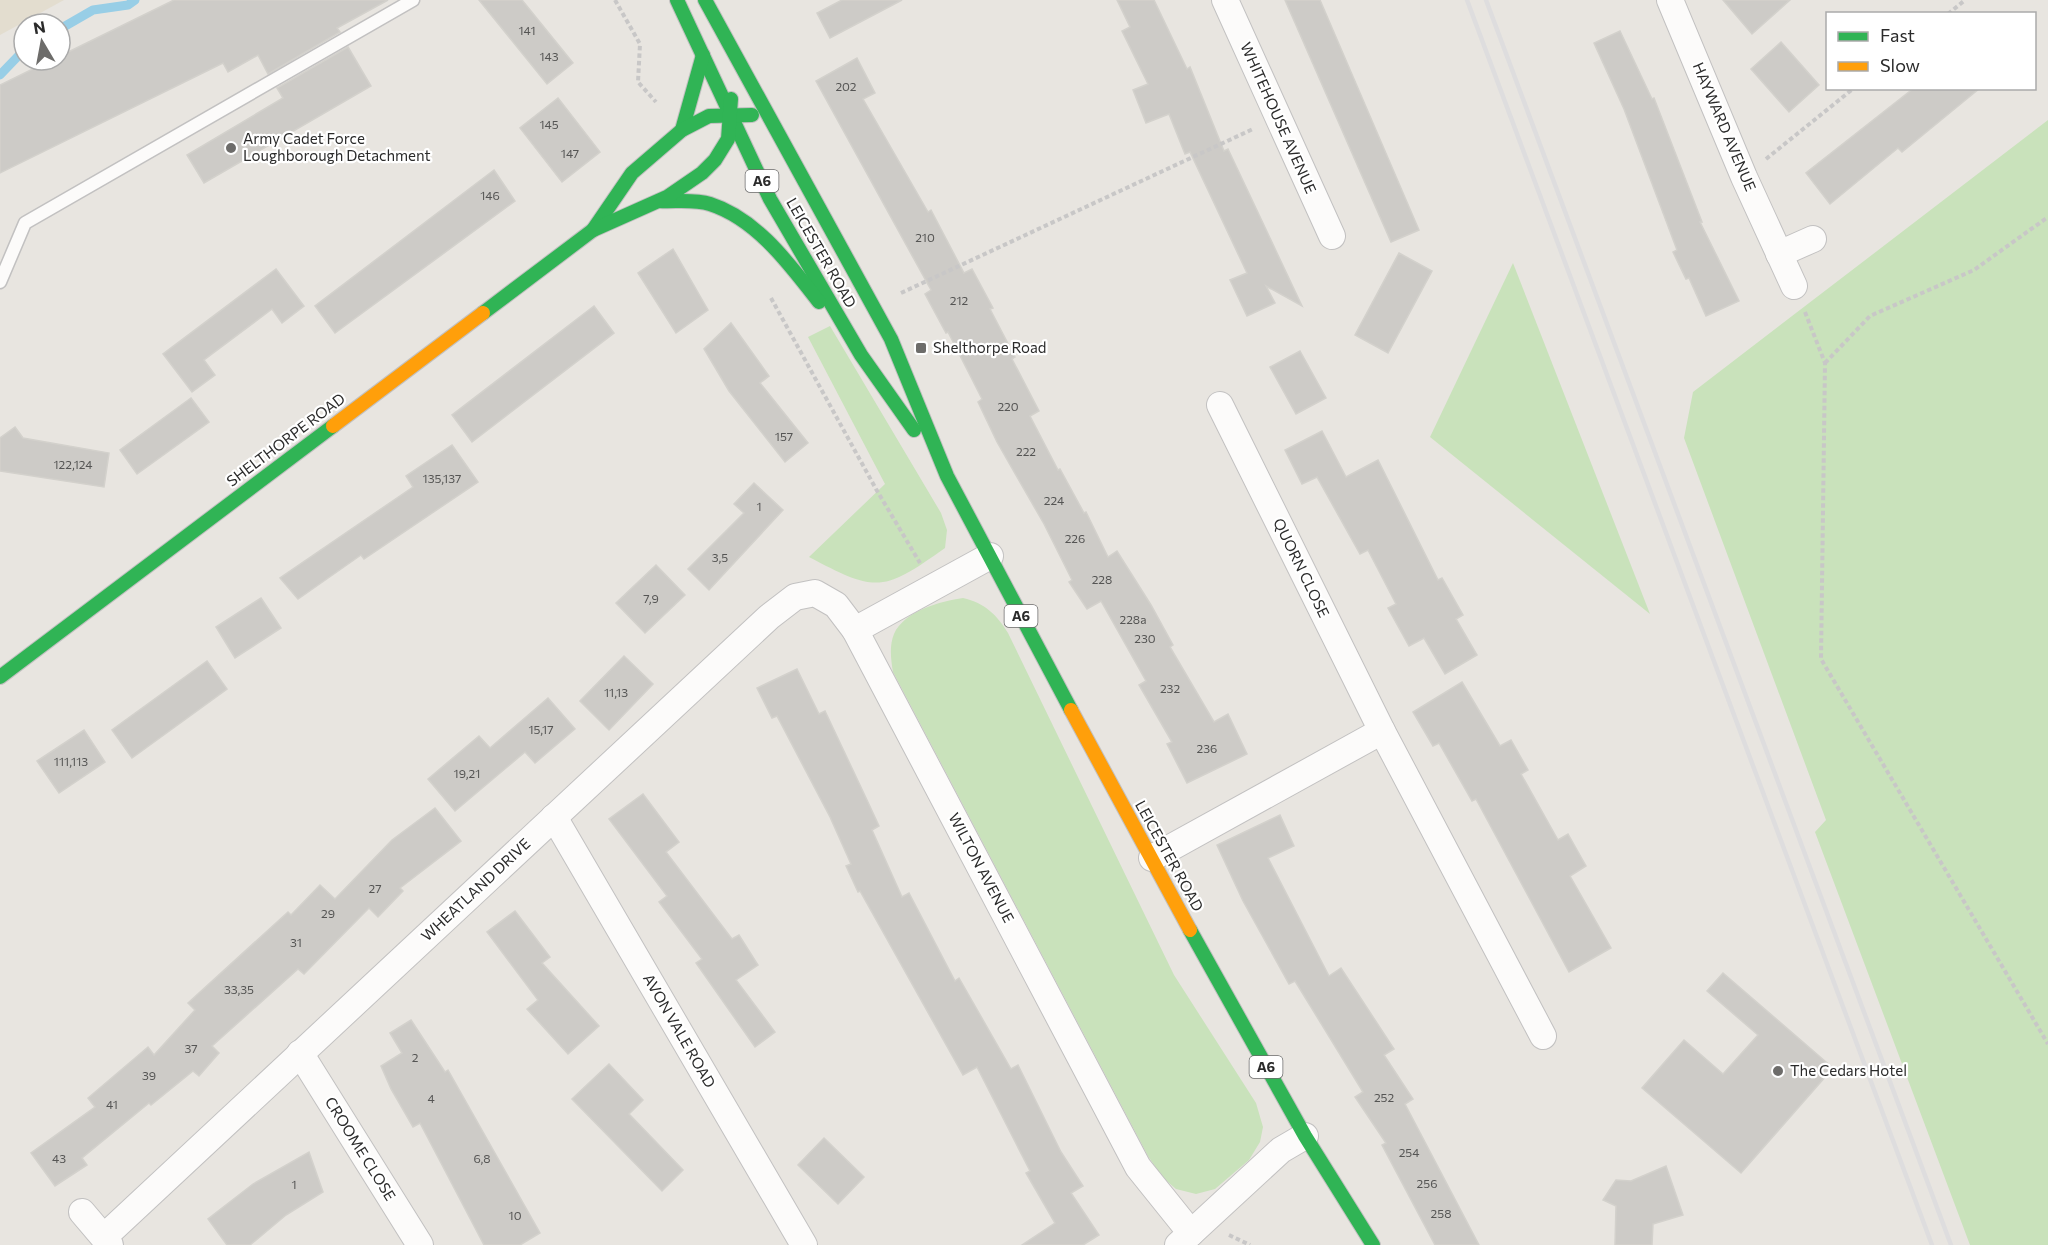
<svg xmlns="http://www.w3.org/2000/svg" width="2048" height="1245" font-family="Commissioner,sans-serif">
<style>
.education{fill:#e3ddcf}
.green{fill:#c9e2bb}
.lines{fill:none;stroke-linecap:round;stroke-linejoin:round}
.stream{stroke:#98cee6;stroke-width:9}
.building{fill:#cdcbc7;stroke:#d3d1cc;stroke-width:1.5}
.lane-casing{stroke:#c2c1c1;stroke-width:15}
.street-casing{stroke:#c2c1c1;stroke-width:28}
.fast-casing{stroke:#c2c1c1;stroke-width:16}
.slow-casing{stroke:#c2c1c1;stroke-width:16}
.path{stroke:#c8c7c7;stroke-width:4;stroke-dasharray:4.5 3;stroke-linecap:butt}
.lane{stroke:#fcfbfa;stroke-width:12}
.street{stroke:#fcfbfa;stroke-width:26}
.fast{stroke:#30b455;stroke-width:14}
.slow{stroke:#ff9f0a;stroke-width:14}
.rail{stroke:#deddde;stroke-width:4.5}
.poi-dot{fill:#6d6c6a;stroke:#fff;stroke-width:2}
.labels{text-anchor:middle;stroke-width:4.5;stroke-linejoin:round;paint-order:stroke}
.number-label{font-size:12px;fill:#555554}
.shield{fill:#fff;stroke:#6b6b6b;stroke-width:1.5}
.shield-label{font-size:14px;font-weight:bold;fill:#2b2b2b}
.street-label{font-size:15px;fill:#2b2b2b;stroke:#fff}
.poi-label{font-size:15px;fill:#2b2b2b;stroke:#fff;text-anchor:start}
</style>
<rect width="100%" height="100%" fill="#e8e5e0"/>
<polygon class="education" points="0,0 64,0 0,35"/>
<g class="green">
<polygon points="2048,120 2048,1245 1970,1245 1815,832 1826,820 1684,438 1693,392"/>
<polygon points="1513,263 1650,614 1430,437"/>
<path d="M830,326L941,513L947,530L945,548C883,592 877,593 809,557L885,484L808,337Z"/>
<path d="M963,598C985,603 997,615 1008,633L1174,975L1256,1103L1263,1127L1260,1142L1249,1160L1215,1189L1196,1194L1176,1189L1162,1177L1148,1156L893,672C891,660 889,646 894,634C904,611 941,601 963,598Z"/>
</g>
<g class="lines">
<g class="stream">
<polyline points="60,29 93,10 128,5 135,0"/>
<polyline points="0,75 24,50"/>
</g>
</g>
<g class="building">
<polygon points="174,0 388,0 337,28 340,32 268,74 258,55 228,72 223,63 0,173 0,85 51,60 60,60 60,56"/>
<polygon points="479,0 522,0 573,63 547,84"/>
<polygon points="842,0 902,0 830,38 817,13"/>
<polygon points="1117,0 1154,0 1187,69 1190,67 1224,151 1228,149 1302,306 1266,286 1275,303 1247,316 1230,280 1247,273 1190,152 1185,154 1169,114 1146,123 1133,90 1148,84 1122,31 1130,27"/>
<polygon points="1285,0 1320,0 1419,230 1391,242"/>
<polygon points="1723,0 1790,0 1752,34"/>
<polygon points="1620,31 1652,99 1654,98 1702,222 1700,222 1739,301 1706,316 1689,278 1686,279 1673,252 1677,250 1624,109 1594,43"/>
<polygon points="1781,42 1819,85 1789,112 1751,69"/>
<polygon points="348,47 371,86 204,183 187,155 283,98 277,88"/>
<polygon points="857,58 875,93 863,99 928,212 931,210 964,273 972,269 993,308 990,309 1015,357 1012,359 1039,411 1030,416 1058,470 1060,469 1084,513 1086,512 1108,557 1117,551 1151,605 1173,645 1170,647 1214,722 1228,714 1247,754 1187,783 1167,744 1172,742 1139,685 1146,681 1101,601 1087,609 1069,582 1072,580 1044,524 997,442 978,402 982,399 948,332 946,333 925,294 931,290 816,81"/>
<polygon points="1914,88 1980,88 1902,152 1898,148 1830,204 1806,173"/>
<polygon points="558,98 600,152 562,182 520,128"/>
<polygon points="494,170 515,201 335,333 315,306"/>
<polygon points="673,249 708,310 676,333 638,273"/>
<polygon points="1399,253 1432,271 1388,353 1355,335"/>
<polygon points="276,269 304,306 282,323 272,309 204,360 215,375 192,392 163,354"/>
<polygon points="594,306 614,333 472,442 452,415"/>
<polygon points="731,323 769,376 760,383 808,443 785,462 729,391 704,349"/>
<polygon points="1300,351 1326,398 1296,414 1270,367"/>
<polygon points="191,398 209,422 137,474 120,450"/>
<polygon points="15,427 23,438 109,453 104,487 0,471 0,438"/>
<polygon points="1322,431 1346,477 1378,460 1438,580 1442,578 1463,615 1456,619 1477,655 1445,674 1424,638 1409,646 1388,608 1396,604 1368,550 1360,554 1317,477 1302,484 1285,450"/>
<polygon points="452,445 478,482 364,559 361,555 298,599 280,578 413,487 406,476"/>
<polygon points="754,483 783,510 709,590 688,569 744,513 734,504"/>
<polygon points="656,565 685,595 645,633 616,603"/>
<polygon points="261,598 281,628 235,658 216,627"/>
<polygon points="624,656 653,684 609,730 580,701"/>
<polygon points="207,661 227,689 132,758 112,730"/>
<polygon points="797,669 819,714 825,711 867,800 879,826 872,830 902,897 909,893 955,981 959,978 1011,1069 1018,1065 1061,1152 1083,1186 1071,1193 1099,1235 1083,1245 1022,1245 1055,1223 1026,1173 1030,1171 977,1067 963,1075 860,891 858,892 846,866 851,864 830,817 777,716 772,718 757,688"/>
<polygon points="1462,682 1500,746 1511,740 1528,770 1521,774 1558,840 1568,834 1586,866 1570,876 1611,948 1569,972 1476,799 1472,801 1439,743 1433,746 1413,712"/>
<polygon points="548,698 575,729 535,763 525,752 455,811 428,779 479,736 490,748"/>
<polygon points="84,730 105,762 59,793 37,761"/>
<polygon points="643,794 679,842 666,852 732,939 739,935 758,965 736,980 775,1032 755,1047 696,963 702,959 659,902 667,896 609,819"/>
<polygon points="435,808 461,841 400,888 403,891 378,917 369,908 304,974 298,969 212,1046 219,1053 199,1076 193,1071 151,1105 149,1103 82,1158 87,1165 55,1186 31,1153 95,1107 88,1098 148,1047 154,1055 195,1010 188,1003 288,912 291,915 320,885 335,899 392,840"/>
<polygon points="1280,815 1294,846 1268,858 1329,976 1341,968 1394,1049 1384,1055 1413,1099 1405,1104 1479,1245 1435,1245 1382,1145 1386,1143 1355,1097 1363,1092 1295,981 1289,984 1243,901 1217,845"/>
<polygon points="515,911 550,957 542,963 599,1026 568,1054 527,1009 538,1000 487,932"/>
<polygon points="1723,973 1833,1068 1741,1173 1642,1088 1684,1040 1723,1074 1758,1035 1707,991"/>
<polygon points="411,1020 445,1072 448,1070 540,1233 520,1245 484,1245 420,1123 413,1127 391,1089 381,1066 402,1053 390,1033"/>
<polygon points="609,1064 643,1100 629,1114 683,1170 662,1191 572,1099"/>
<polygon points="824,1138 864,1177 838,1204 798,1165"/>
<polygon points="309,1152 323,1192 286,1215 250,1245 227,1245 208,1219 253,1184"/>
<polygon points="1666,1166 1683,1215 1653,1224 1652,1245 1615,1245 1616,1206 1603,1200 1616,1180 1631,1181"/>
</g>
<g class="lines">
<g class="lane-casing">
<polyline id="lane" points="0,282 25,223 413,0"/>
</g>
<g class="street-casing">
<g id="street">
<polyline points="1225,0 1332,236"/>
<polyline points="1670,0 1744,177 1794,286"/>
<polyline points="1779,254 1813,239"/>
<polyline points="1220,405 1382,731 1543,1036"/>
<polyline points="855,630 990,556"/>
<polyline points="554,817 804,1245"/>
<polyline points="1152,858 1382,731"/>
<polyline points="300,1053 420,1245"/>
<polyline points="82,1212 110,1245"/>
<polyline points="104,1237 769,617 795,597 815,593 836,605 855,630 1138,1167 1191,1233"/>
<polyline points="1178,1245 1281,1150 1305,1136"/>
</g>
</g>
<g class="fast-casing">
<g id="fast">
<polyline points="677,0 770,199 861,355 914,430"/>
<polyline points="705,0 891,339 947,476 1071,710"/>
<polyline points="682,130 703,55"/>
<path d="M659,201C675,202 694,199 710,204C757,219 790,265 819,302"/>
<polyline points="593,230 632,173 682,130 709,116 752,115"/>
<polyline points="483,313 593,230 667,197 702,173 715,160 728,139 731,99"/>
<polyline points="0,677 333,426"/>
<polyline points="1190,930 1305,1136 1373,1245"/>
</g>
</g>
<g class="slow-casing">
<g id="slow">
<polyline points="333,426 483,313"/>
<polyline points="1071,710 1190,930"/>
</g>
</g>
<g class="path">
<polyline points="615,0 640,44 638,82 656,102"/>
<polyline points="1948,14 1965,0"/>
<polyline points="1766,159 1854,88"/>
<polyline points="901,293 1253,129"/>
<polyline points="771,298 876,489 920,563"/>
<polyline points="1805,312 1825,363 1821,659 2048,1044"/>
<polyline points="1825,363 1870,316 1974,270 2048,217"/>
<polyline points="1229,1235 1250,1245"/>
</g>
<use href="#lane" class="lane"/>
<use href="#street" class="street"/>
<use href="#fast" class="fast"/>
<use href="#slow" class="slow"/>
<g class="rail">
<polyline points="1467,0 1932,1245"/>
<polyline points="1486,0 1951,1245"/>
</g>
</g>
<g class="poi-dot">
<circle cx="231" cy="148" r="6"/>
<rect x="915" y="342" width="12" height="12" rx="3"/>
<circle cx="1778" cy="1071" r="6"/>
</g>
<g class="labels">
<g class="number-label">
<text x="527" y="35">141</text>
<text x="549" y="61">143</text>
<text x="846" y="91">202</text>
<text x="549" y="129">145</text>
<text x="570" y="158">147</text>
<text x="490" y="200">146</text>
<text x="925" y="242">210</text>
<text x="959" y="305">212</text>
<text x="1008" y="411">220</text>
<text x="784" y="441">157</text>
<text x="1026" y="456">222</text>
<text x="73" y="469">122,124</text>
<text x="442" y="483">135,137</text>
<text x="1054" y="505">224</text>
<text x="759" y="511">1</text>
<text x="1075" y="543">226</text>
<text x="720" y="562">3,5</text>
<text x="1102" y="584">228</text>
<text x="651" y="603">7,9</text>
<text x="1133" y="624">228a</text>
<text x="1145" y="643">230</text>
<text x="1170" y="693">232</text>
<text x="616" y="697">11,13</text>
<text x="541" y="734">15,17</text>
<text x="1207" y="753">236</text>
<text x="71" y="766">111,113</text>
<text x="467" y="778">19,21</text>
<text x="375" y="893">27</text>
<text x="328" y="918">29</text>
<text x="296" y="947">31</text>
<text x="239" y="994">33,35</text>
<text x="191" y="1053">37</text>
<text x="415" y="1062">2</text>
<text x="149" y="1080">39</text>
<text x="1384" y="1102">252</text>
<text x="431" y="1103">4</text>
<text x="112" y="1109">41</text>
<text x="1409" y="1157">254</text>
<text x="59" y="1163">43</text>
<text x="482" y="1163">6,8</text>
<text x="1427" y="1188">256</text>
<text x="294" y="1189">1</text>
<text x="1441" y="1218">258</text>
<text x="515" y="1220">10</text>
</g>
<g class="shield">
<rect x="745.5" y="170" width="33" height="22" rx="4.5"/>
<rect x="1004.5" y="605" width="33" height="22" rx="4.5"/>
<rect x="1249.5" y="1056" width="33" height="22" rx="4.5"/>
</g>
<g class="shield-label">
<text x="762" y="186">A6</text>
<text x="1021" y="621">A6</text>
<text x="1266" y="1072">A6</text>
</g>
<g class="street-label">
<text transform="translate(1278 118) rotate(66)" y="5">WHITEHOUSE AVENUE</text>
<text transform="translate(1724 127) rotate(67)" y="5">HAYWARD AVENUE</text>
<text transform="translate(821 253) rotate(60)" y="5">LEICESTER ROAD</text>
<text transform="translate(286 440) rotate(-37)" y="5">SHELTHORPE ROAD</text>
<text transform="translate(1301 568) rotate(64)" y="5">QUORN CLOSE</text>
<text transform="translate(1169 856) rotate(61)" y="5">LEICESTER ROAD</text>
<text transform="translate(981 868) rotate(62)" y="5">WILTON AVENUE</text>
<text transform="translate(476 890) rotate(-43)" y="5">WHEATLAND DRIVE</text>
<text transform="translate(679 1031) rotate(60)" y="5">AVON VALE ROAD</text>
<text transform="translate(360 1149) rotate(58)" y="5">CROOME CLOSE</text>
</g>
<g class="poi-label">
<text x="243" y="144">Army Cadet Force<tspan x="243" dy="17">Loughborough Detachment</tspan></text>
<text x="933" y="353">Shelthorpe Road</text>
<text x="1790" y="1076">The Cedars Hotel</text>
</g>
</g>
<rect x="1826" y="12" width="210" height="78" fill="#ffffff" stroke="#aaaaaa" stroke-width="1.5"/>
<rect x="1838" y="32" width="30" height="9" fill="#30b455" stroke="#aaaaaa" stroke-width="1.5"/>
<text x="1880" y="42" font-size="18" fill="#2b2b2b">Fast</text>
<rect x="1838" y="62" width="30" height="9" fill="#ff9f0a" stroke="#aaaaaa" stroke-width="1.5"/>
<text x="1880" y="72" font-size="18" fill="#2b2b2b">Slow</text>
<g transform="translate(42 42) rotate(350)"><circle r="28" fill="#ffffff" stroke="#aaaaaa" stroke-width="1.5"/>
<path d="M0-4.5L10 22L0 15L-10 22Z" fill="#6d6c6a"/>
<text y="-9" font-size="16" font-weight="bold" text-anchor="middle" fill="#2b2b2b">N</text>
</g>
</svg>
